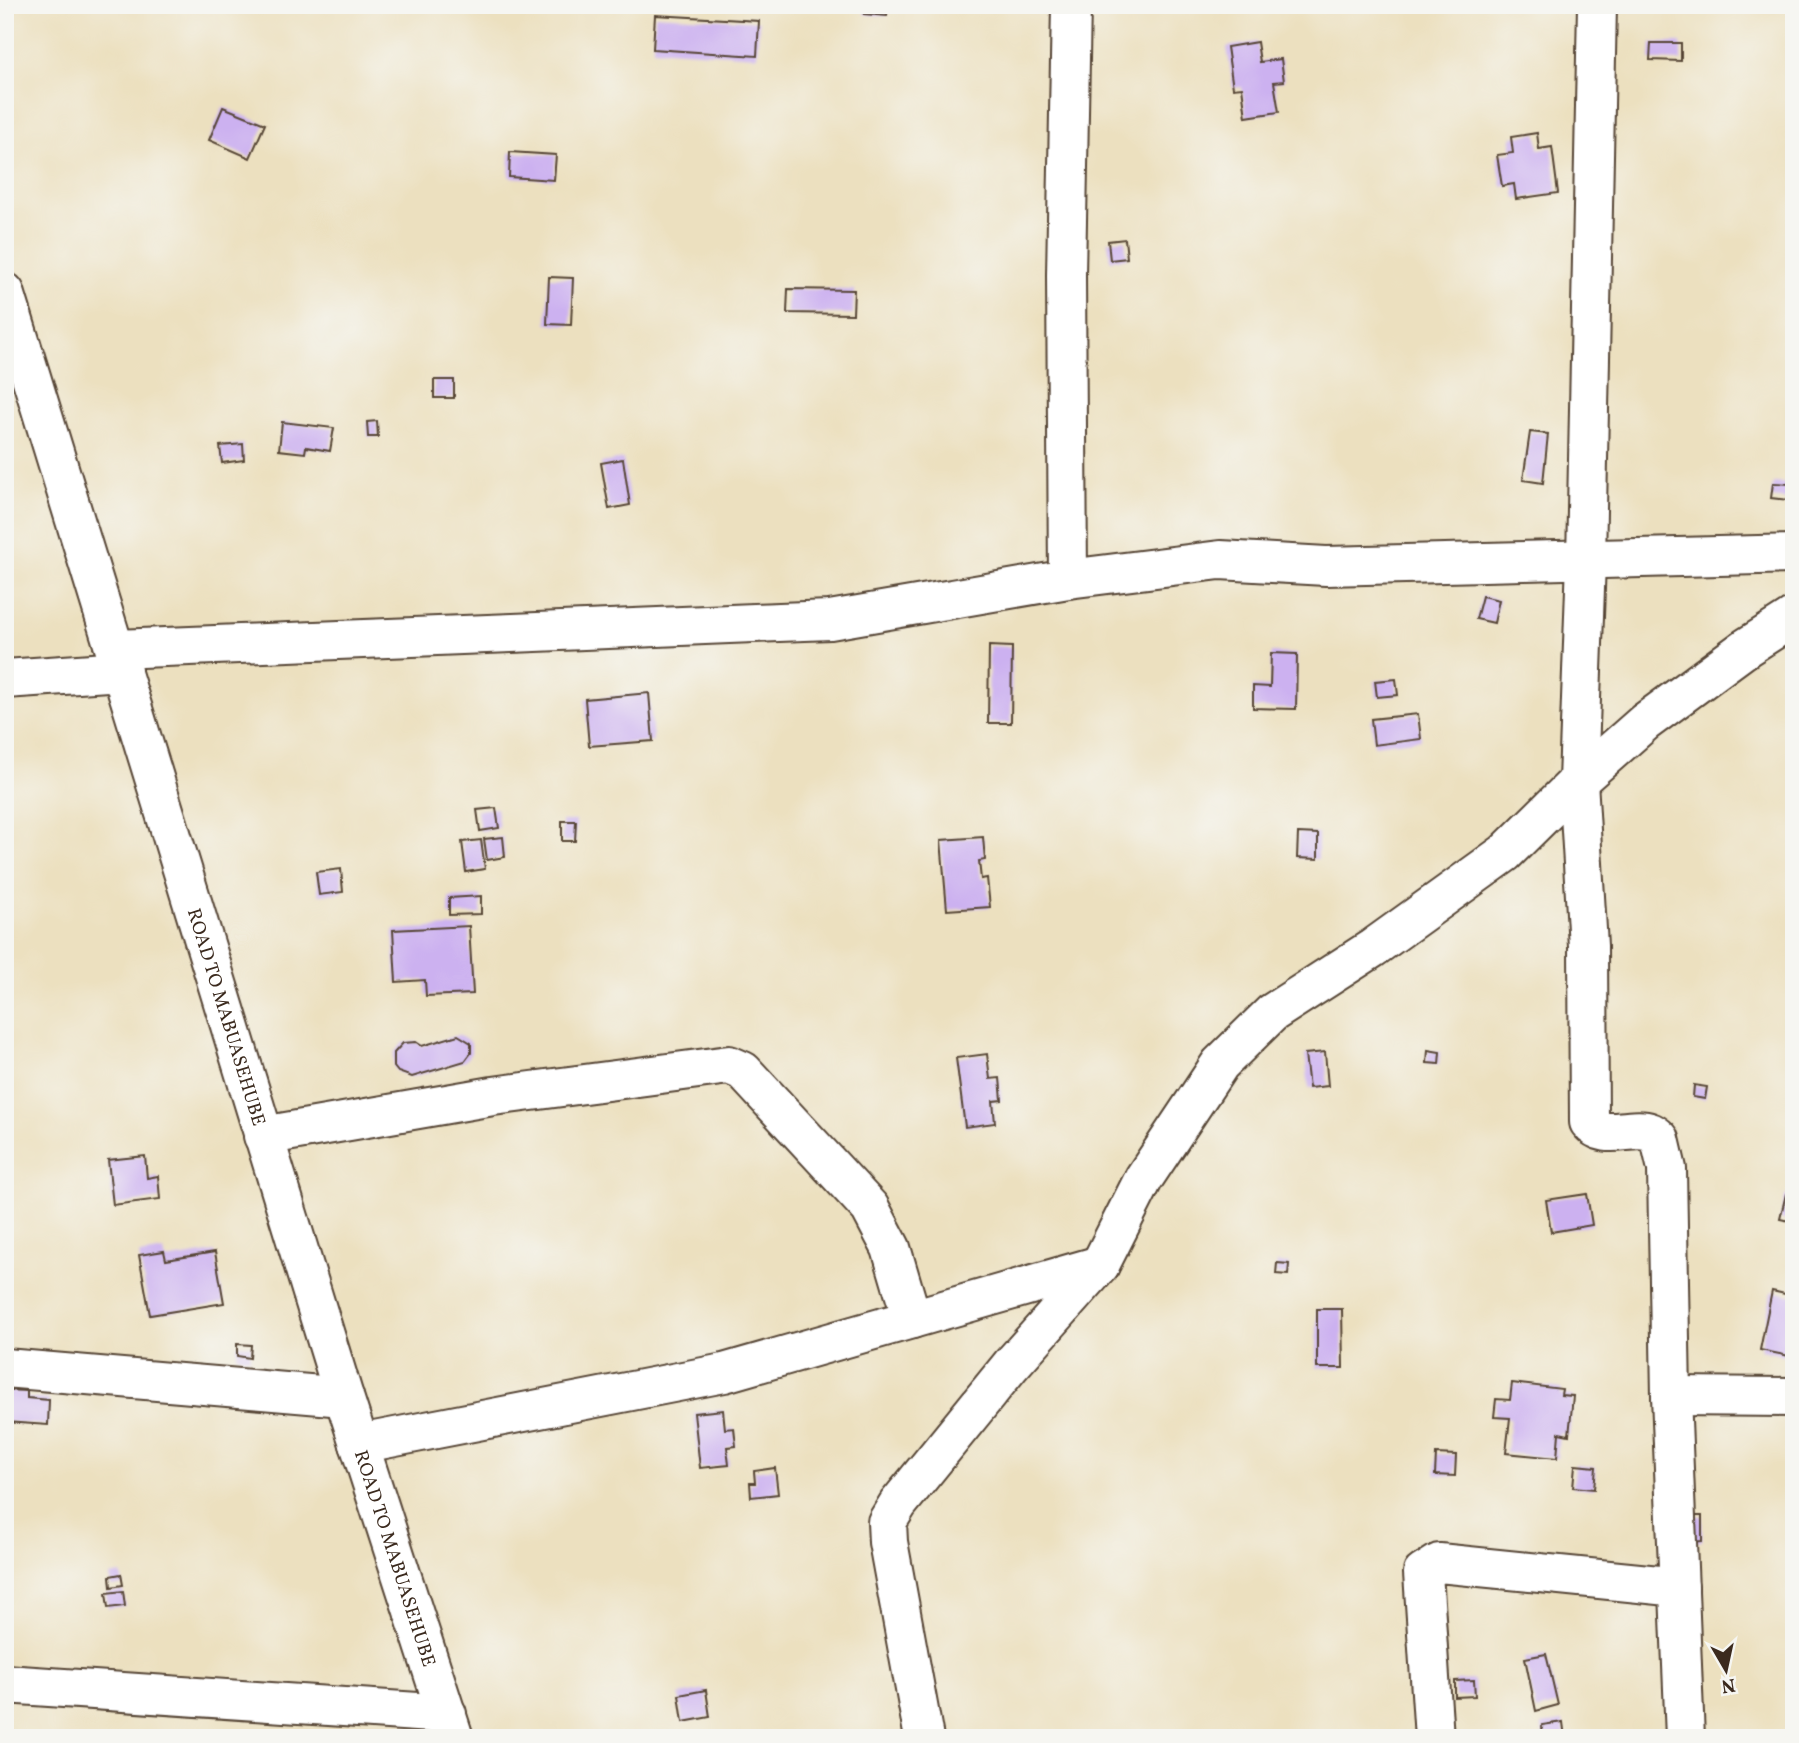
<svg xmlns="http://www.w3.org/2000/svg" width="1799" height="1743" font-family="Vollkorn,serif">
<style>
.building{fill:#ccb1f0}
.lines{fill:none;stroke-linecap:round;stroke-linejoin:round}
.minor-casing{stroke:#564536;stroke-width:42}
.major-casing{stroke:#564536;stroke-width:42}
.minor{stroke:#fff;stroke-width:38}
.major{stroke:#fff;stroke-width:38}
.labels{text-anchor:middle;stroke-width:6;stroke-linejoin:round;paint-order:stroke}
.street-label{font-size:19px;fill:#3b2a1e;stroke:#f6f6f2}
</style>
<rect width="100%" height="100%" fill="#f6f6f2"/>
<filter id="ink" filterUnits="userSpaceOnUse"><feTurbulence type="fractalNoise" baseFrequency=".0143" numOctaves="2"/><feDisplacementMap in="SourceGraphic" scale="14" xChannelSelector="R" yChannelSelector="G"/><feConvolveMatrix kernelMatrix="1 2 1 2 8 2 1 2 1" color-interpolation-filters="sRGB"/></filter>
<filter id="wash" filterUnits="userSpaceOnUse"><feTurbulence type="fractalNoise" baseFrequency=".00686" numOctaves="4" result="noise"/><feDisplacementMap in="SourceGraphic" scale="28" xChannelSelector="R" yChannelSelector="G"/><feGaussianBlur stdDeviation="1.57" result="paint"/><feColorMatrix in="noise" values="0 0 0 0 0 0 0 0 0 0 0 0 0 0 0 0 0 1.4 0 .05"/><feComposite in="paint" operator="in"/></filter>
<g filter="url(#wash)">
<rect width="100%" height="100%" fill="#ece0bf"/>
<g id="blocks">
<g class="building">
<polygon points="865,5 888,5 887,16 864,14"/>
<polygon points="655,15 759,21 757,56 653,49"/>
<polygon points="1257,42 1260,62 1281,59 1284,81 1274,82 1279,112 1246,117 1242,87 1233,88 1227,47"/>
<polygon points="1651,43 1681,43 1681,61 1650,60"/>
<polygon points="223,107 265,124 250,158 209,140"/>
<polygon points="1537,133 1539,149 1552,147 1558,193 1516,199 1514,184 1502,186 1497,155 1513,153 1511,137"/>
<polygon points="510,152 556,155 554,180 509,177"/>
<polygon points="1125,239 1127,258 1110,260 1108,241"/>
<polygon points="549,277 573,278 571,325 547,324"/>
<polygon points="788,289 854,290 853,314 787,313"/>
<rect x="434" y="380" width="20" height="18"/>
<polygon points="377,421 378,437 368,437 367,422"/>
<polygon points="282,422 334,428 330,451 306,447 305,453 279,450"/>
<polygon points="1530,432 1548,434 1543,483 1523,480"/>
<polygon points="243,444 244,460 222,463 220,446"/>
<polygon points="623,459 630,505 609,509 601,463"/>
<polygon points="1773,483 1791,484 1789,500 1771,498"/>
<polygon points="1482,596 1499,600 1494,623 1476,619"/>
<polygon points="989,646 1012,647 1011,723 988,723"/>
<polygon points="1271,653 1297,654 1296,709 1253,708 1253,686 1270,687"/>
<polygon points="1396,679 1398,695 1377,697 1375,681"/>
<polygon points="649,693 653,741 589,746 585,699"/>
<polygon points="1418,714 1421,739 1374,745 1371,719"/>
<polygon points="496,808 499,828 480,831 477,810"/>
<polygon points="562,821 576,821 575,841 562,841"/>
<polygon points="1298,833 1318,834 1318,859 1297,858"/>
<polygon points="503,837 505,857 487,860 484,839"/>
<polygon points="983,837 985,860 979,861 981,879 987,878 990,907 947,910 941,840"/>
<polygon points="481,840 485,869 466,872 462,842"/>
<polygon points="341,869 343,892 319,895 316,872"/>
<polygon points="481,896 481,914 449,915 449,898"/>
<polygon points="469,926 473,994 426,996 425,980 396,982 393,930"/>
<polygon points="458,1035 471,1043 471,1053 465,1061 412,1077 398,1072 394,1067 394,1053 403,1043 416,1042 422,1046"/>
<polygon points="1428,1050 1440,1052 1439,1064 1427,1063"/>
<polygon points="1325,1052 1328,1086 1309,1088 1305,1054"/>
<polygon points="987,1054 990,1079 1000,1078 1002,1100 993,1101 995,1123 965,1127 956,1058"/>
<polygon points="1694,1085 1707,1087 1705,1099 1693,1097"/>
<polygon points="145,1156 147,1178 158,1176 160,1199 113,1205 108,1160"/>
<polygon points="1587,1194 1592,1225 1551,1232 1546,1200"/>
<polygon points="1786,1194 1794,1196 1794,1222 1780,1219"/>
<polygon points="164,1251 166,1260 215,1252 224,1303 150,1315 139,1255"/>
<polygon points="1277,1263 1289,1264 1288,1275 1276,1274"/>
<polygon points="1772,1291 1794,1296 1794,1357 1760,1350"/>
<polygon points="1317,1309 1342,1309 1343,1368 1317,1368"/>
<polygon points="237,1344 251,1345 250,1358 237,1356"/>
<polygon points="1512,1383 1562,1389 1561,1395 1573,1396 1569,1435 1559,1433 1557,1458 1506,1453 1510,1418 1494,1417 1496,1399 1510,1400"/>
<polygon points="5,1390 27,1391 27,1398 49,1400 48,1425 5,1422"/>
<polygon points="723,1410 725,1429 734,1428 736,1446 727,1447 729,1465 700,1468 694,1413"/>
<polygon points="1436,1454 1456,1455 1455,1476 1435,1475"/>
<polygon points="1575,1465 1596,1467 1594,1489 1573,1487"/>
<polygon points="775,1468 778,1494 751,1497 750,1483 755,1483 754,1471"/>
<polygon points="1684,1516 1702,1516 1702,1541 1685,1542"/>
<polygon points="121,1574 123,1585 111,1587 110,1576"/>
<polygon points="123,1591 125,1606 108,1608 106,1593"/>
<polygon points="1546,1654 1558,1705 1536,1711 1525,1658"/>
<polygon points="1474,1680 1475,1696 1455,1697 1455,1681"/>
<polygon points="706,1690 710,1717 683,1722 679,1695"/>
<polygon points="1563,1722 1565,1738 1543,1738 1542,1725"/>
</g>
</g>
</g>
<g filter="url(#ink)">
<use href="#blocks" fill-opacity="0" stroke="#564536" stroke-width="2"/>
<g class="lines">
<g class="minor-casing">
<g id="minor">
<path d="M1597,5L1586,561L1578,781L1588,946L1589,1122C1604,1142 1632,1125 1650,1132C1654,1133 1657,1136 1660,1139L1667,1169L1671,1396L1685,1738"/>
<polyline points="1068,579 1066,275 1071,5"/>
<polyline points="116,649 830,620 1068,579 1220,560 1326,566 1794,554"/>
<polyline points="5,679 122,671"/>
<polyline points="263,1136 493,1096 729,1065 743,1071 870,1208 891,1248 912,1319"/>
<polyline points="5,1368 344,1397"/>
<polyline points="1671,1396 1794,1397"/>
<polyline points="359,1444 724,1373 1100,1265"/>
<polyline points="5,1684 447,1714"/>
<polyline points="924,1738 888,1542 887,1522 898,1504 1011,1365 1100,1265 1144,1178 1220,1064 1272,1013 1373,948 1505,853 1578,781 1645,722 1747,647 1794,617"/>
<polyline points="1434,1738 1423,1573 1439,1563 1679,1587"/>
</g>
</g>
<g class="major-casing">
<g id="major">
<path id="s1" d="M5,292L344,1397L454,1738"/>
</g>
</g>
<use href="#minor" class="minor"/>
<use href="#major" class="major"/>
</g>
</g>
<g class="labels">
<g class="street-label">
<text dy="7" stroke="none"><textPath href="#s1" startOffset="758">ROAD TO MABUASEHUBE</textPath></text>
<text dy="7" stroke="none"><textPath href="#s1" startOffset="1325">ROAD TO MABUASEHUBE</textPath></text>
</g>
</g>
<rect width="1799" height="1743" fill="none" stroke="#f6f6f2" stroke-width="28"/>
<g transform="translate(1726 1670) rotate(171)" stroke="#f6f6f2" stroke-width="5" paint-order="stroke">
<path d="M0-5L12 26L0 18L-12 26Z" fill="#3b2a1e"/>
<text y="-10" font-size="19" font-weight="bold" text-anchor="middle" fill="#3b2a1e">N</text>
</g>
</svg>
